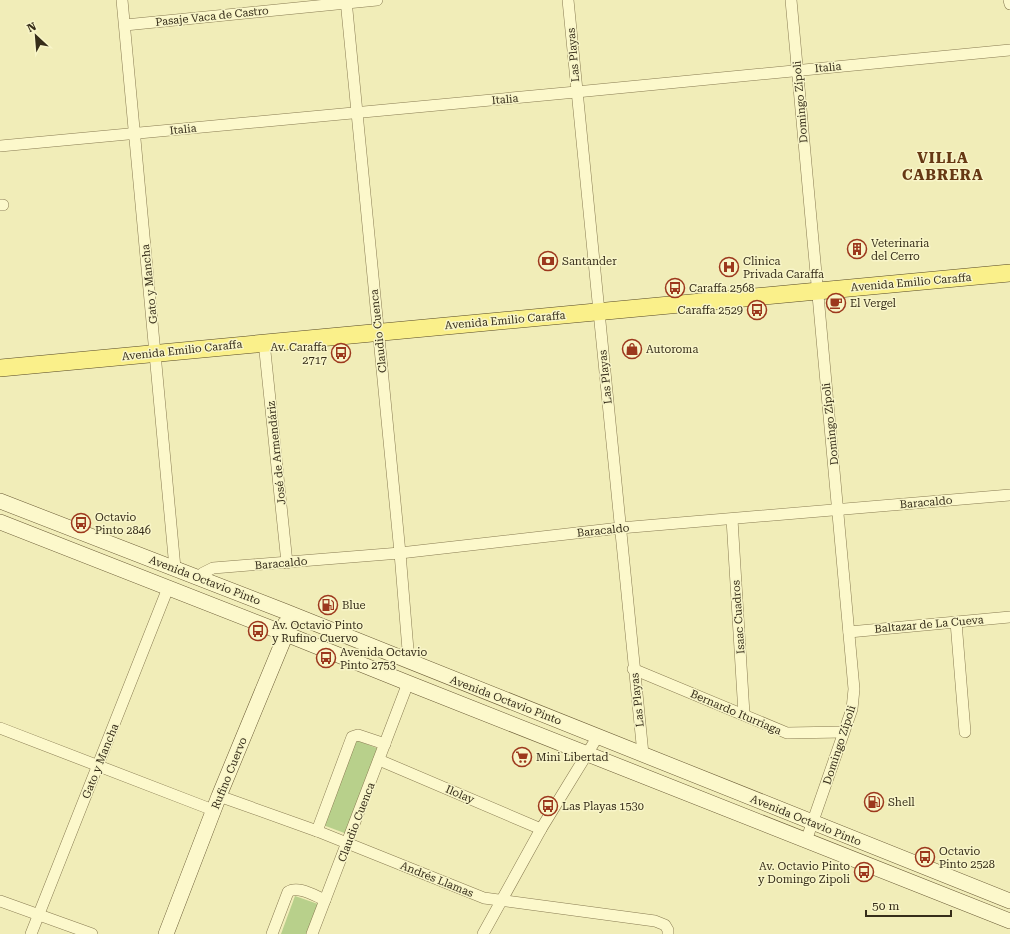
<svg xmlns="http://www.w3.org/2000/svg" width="1010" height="934" font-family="'Roboto Serif',serif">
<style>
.green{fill:#b8d08b}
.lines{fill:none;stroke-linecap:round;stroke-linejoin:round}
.minor-casing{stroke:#887b52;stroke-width:12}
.secondary-casing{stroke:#6a5b35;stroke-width:16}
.primary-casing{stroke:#554727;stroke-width:18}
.minor{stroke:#fcf8cb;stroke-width:11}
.secondary{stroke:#fcf8cb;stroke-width:15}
.primary{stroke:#faf08a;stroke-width:17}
.labels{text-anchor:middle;stroke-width:3;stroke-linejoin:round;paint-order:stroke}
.street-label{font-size:11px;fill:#362d19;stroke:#f8f5c8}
.poi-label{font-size:11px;fill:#362d19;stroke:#f8f5c8;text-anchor:start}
.district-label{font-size:15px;font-weight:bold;letter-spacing:1px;fill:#663814;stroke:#f8f5c8}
</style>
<rect width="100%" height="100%" fill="#f1edb8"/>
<g class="green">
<polygon points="356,740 379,749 347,834 323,825"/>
<polygon points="295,896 318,904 306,934 281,934"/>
</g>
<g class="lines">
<g class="minor-casing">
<g id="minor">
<polyline points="122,0 175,568"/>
<polyline points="346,0 400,553 409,662"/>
<polyline points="568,0 643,754"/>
<polyline points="791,0 854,689 852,709 806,841"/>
<polyline points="1009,0 1010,4"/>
<polyline points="125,25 377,0"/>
<polyline points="0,146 576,92 1010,50"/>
<polyline points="0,205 3,205"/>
<polyline points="264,342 287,563"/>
<polyline points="732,519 744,714"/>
<polyline points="199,577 203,573 213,568 400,553 620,528 1010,495"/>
<polyline points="956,622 965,732"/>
<polyline points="849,632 1010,617"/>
<polyline points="633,669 787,733 843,732"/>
<polyline points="0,728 213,810"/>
<polyline points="379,760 541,829"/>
<polyline points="219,796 317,831 484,898 655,921 665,925 668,930 668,934"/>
<polyline points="317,831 352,737 358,735 385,744"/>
<polyline points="0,901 92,934"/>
<polyline points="31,934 168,588"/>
<path d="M272,934L288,892C298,885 315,896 325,900"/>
<polyline points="312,934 408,683"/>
<polyline points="483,934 541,829 598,736"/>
</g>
</g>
<g class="secondary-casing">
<g id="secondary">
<polyline points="0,501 284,611 1010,901"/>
<polyline points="0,522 286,634 408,683 1010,921"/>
<polyline points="166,934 219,796 286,634 285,624"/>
</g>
</g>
<g class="primary-casing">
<polyline id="primary" points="0,368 1010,273"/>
</g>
<use href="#minor" class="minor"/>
<use href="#secondary" class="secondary"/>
<use href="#primary" class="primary"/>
</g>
<defs>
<g id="building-ring" transform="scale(1)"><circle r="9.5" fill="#f8f5c8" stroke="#9c381d" stroke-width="1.5"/><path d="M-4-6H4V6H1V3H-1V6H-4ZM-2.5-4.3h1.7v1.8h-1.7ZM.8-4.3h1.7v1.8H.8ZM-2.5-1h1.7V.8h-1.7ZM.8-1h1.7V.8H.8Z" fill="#9c381d"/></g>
<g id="bank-ring" transform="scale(1)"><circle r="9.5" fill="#f8f5c8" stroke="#9c381d" stroke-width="1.5"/><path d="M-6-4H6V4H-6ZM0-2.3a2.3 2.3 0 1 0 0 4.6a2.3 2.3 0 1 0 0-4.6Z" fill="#9c381d"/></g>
<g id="hospital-ring" transform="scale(1)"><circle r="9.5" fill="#f8f5c8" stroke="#9c381d" stroke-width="1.5"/><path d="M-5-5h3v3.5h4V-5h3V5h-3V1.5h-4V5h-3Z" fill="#9c381d"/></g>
<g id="bus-ring" transform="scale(1)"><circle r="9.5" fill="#f8f5c8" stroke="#9c381d" stroke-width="1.5"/><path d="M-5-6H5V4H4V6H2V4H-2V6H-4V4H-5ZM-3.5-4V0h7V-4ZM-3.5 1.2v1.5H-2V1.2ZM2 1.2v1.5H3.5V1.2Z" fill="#9c381d"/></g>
<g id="cafe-ring" transform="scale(1)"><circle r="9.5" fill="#f8f5c8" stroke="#9c381d" stroke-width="1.5"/><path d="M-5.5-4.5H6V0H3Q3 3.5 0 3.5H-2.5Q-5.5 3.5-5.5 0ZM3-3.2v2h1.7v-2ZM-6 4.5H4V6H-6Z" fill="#9c381d"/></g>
<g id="shop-ring" transform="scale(1)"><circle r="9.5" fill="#f8f5c8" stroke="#9c381d" stroke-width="1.5"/><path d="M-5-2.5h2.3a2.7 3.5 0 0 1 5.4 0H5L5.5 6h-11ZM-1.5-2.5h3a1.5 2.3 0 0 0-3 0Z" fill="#9c381d"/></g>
<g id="fuel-ring" transform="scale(1)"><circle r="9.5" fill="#f8f5c8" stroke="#9c381d" stroke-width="1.5"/><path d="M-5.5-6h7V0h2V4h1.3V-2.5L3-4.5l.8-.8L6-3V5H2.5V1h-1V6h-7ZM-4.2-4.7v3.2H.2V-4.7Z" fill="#9c381d"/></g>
<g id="supermarket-ring" transform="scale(1)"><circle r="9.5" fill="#f8f5c8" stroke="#9c381d" stroke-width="1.5"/><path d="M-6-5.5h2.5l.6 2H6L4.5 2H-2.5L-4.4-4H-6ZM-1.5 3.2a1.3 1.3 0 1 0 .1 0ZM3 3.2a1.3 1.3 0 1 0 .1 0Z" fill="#9c381d"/></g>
</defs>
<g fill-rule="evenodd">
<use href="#building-ring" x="857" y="249"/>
<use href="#bank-ring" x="548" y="261"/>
<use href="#hospital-ring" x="729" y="267"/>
<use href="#bus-ring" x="675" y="288"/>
<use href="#cafe-ring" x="836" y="303"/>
<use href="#bus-ring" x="757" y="310"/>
<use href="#shop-ring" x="632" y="349"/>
<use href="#bus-ring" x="341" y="353"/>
<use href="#bus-ring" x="81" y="523"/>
<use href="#fuel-ring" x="328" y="605"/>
<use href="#bus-ring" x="258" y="631"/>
<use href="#bus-ring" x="326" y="658"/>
<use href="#supermarket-ring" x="522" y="757"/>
<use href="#fuel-ring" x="874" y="802"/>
<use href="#bus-ring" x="548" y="806"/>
<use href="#bus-ring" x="925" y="857"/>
<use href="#bus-ring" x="864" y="872"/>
</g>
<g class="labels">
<g class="street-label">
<text transform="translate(212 16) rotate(-6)" y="4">Pasaje Vaca de Castro</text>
<text transform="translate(573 55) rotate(-95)" y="4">Las Playas</text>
<text transform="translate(828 67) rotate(-5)" y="4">Italia</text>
<text transform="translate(505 99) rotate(-5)" y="4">Italia</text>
<text transform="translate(800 102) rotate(-95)" y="4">Domingo Zípoli</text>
<text transform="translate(183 129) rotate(-6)" y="4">Italia</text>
<text transform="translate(911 282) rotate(-5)" y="4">Avenida Emilio Caraffa</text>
<text transform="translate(149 284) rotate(-96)" y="4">Gato y Mancha</text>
<text transform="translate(505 320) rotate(-5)" y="4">Avenida Emilio Caraffa</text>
<text transform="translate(378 331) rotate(-96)" y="4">Claudio Cuenca</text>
<text transform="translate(182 350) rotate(-6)" y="4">Avenida Emilio Caraffa</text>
<text transform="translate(605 377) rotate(-96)" y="4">Las Playas</text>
<text transform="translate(830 424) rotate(-96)" y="4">Domingo Zípoli</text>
<text transform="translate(276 453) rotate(-96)" y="4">José de Armendáriz</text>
<text transform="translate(926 502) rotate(-5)" y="4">Baracaldo</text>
<text transform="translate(603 530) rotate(-6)" y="4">Baracaldo</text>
<text transform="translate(281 563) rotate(-5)" y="4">Baracaldo</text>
<text transform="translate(205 580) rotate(21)" y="4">Avenida Octavio Pinto</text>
<text transform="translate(738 617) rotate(-94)" y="4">Isaac Cuadros</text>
<text transform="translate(929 624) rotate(-5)" y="4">Baltazar de La Cueva</text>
<text transform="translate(506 700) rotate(21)" y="4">Avenida Octavio Pinto</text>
<text transform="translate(637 700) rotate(-96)" y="4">Las Playas</text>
<text transform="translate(736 712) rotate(23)" y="4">Bernardo Iturriaga</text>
<text transform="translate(839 745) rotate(-72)" y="4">Domingo Zípoli</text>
<text transform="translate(100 761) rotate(-68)" y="4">Gato y Mancha</text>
<text transform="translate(229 773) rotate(-68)" y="4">Rufino Cuervo</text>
<text transform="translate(460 794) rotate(23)" y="4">Ilolay</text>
<text transform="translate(806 820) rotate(22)" y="4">Avenida Octavio Pinto</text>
<text transform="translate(356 822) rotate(-69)" y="4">Claudio Cuenca</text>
<text transform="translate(437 879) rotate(22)" y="4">Andrés Llamas</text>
</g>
<g class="poi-label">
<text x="871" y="247">Veterinaria<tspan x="871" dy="13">del Cerro</tspan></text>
<text x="562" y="265">Santander</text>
<text x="743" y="265">Clinica<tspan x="743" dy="13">Privada Caraffa</tspan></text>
<text x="689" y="292">Caraffa 2568</text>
<text x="850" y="307">El Vergel</text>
<text x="743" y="314" text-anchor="end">Caraffa 2529</text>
<text x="327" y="351" text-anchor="end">Av. Caraffa<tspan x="327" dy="13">2717</tspan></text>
<text x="646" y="353">Autoroma</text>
<text x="95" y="521">Octavio<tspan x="95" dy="13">Pinto 2846</tspan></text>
<text x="342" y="609">Blue</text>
<text x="272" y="629">Av. Octavio Pinto<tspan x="272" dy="13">y Rufino Cuervo</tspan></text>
<text x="340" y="656">Avenida Octavio<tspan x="340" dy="13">Pinto 2753</tspan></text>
<text x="536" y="761">Mini Libertad</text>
<text x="888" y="806">Shell</text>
<text x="562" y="810">Las Playas 1530</text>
<text x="939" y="855">Octavio<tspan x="939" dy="13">Pinto 2528</tspan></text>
<text x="850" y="870" text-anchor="end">Av. Octavio Pinto<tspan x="850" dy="13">y Domingo Zipoli</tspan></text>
</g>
<g class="district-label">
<text x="943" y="163">VILLA<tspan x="943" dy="17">CABRERA</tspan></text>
</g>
</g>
<g transform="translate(36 36) rotate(334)" stroke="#f8f5c8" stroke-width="3" paint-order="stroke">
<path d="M0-3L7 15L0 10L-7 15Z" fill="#362d19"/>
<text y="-6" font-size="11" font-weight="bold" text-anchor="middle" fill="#362d19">N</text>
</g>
<path d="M866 910v6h85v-6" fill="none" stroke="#362d19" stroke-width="2"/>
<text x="872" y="910" font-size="12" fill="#362d19" stroke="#f8f5c8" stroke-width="3" paint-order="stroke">50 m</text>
</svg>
